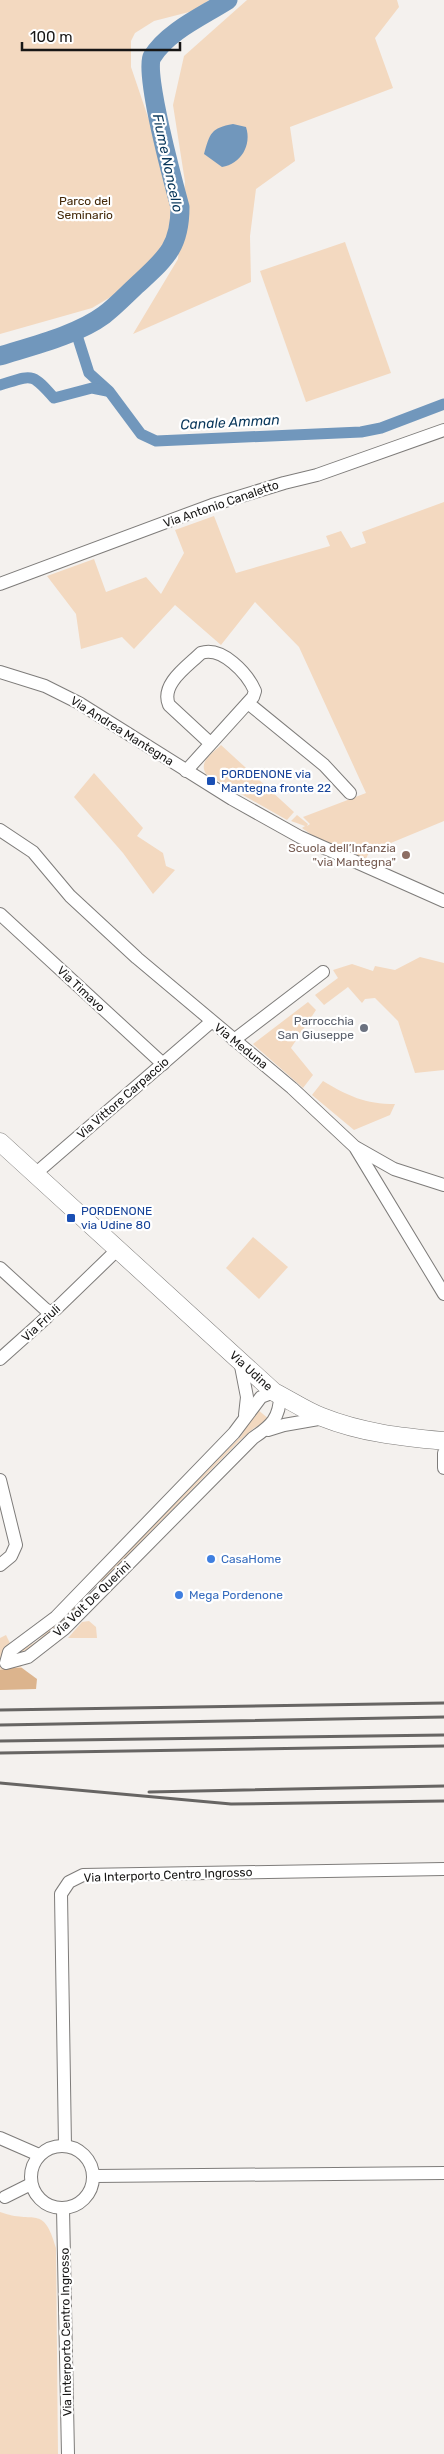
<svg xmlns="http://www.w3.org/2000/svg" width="444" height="2454" font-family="Rubik,sans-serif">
<rect width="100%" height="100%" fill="#f4f1ee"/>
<g fill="#f3d9c0">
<path d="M 0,0 L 209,0 L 193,11 L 154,21 L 135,33 L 131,41 L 131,67 L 153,132 L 172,203 L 175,222 L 169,241 L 150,263 L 114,295 L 92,308 L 0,334 Z"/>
<path d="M 247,0 L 397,0 L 399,7 L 375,38 L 393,88 L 290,127 L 295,161 L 256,189 L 250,236 L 251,282 L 133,334 L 178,259 L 185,182 L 173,105 L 184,56 Z"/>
<path d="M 345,242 L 391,373 L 306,402 L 260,271 Z"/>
<path d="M 444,502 L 444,821 L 369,852 L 366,859 L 319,840 L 302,828 L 305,826 L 291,821 L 297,815 L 308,824 L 307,826 L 310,824 L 303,817 L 366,793 L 299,647 L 255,602 L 221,645 L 175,605 L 134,649 L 122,637 L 81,649 L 76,614 L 47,576 L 94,559 L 106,592 L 146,577 L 161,594 L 184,553 L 175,530 L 214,516 L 236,573 L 330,546 L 326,536 L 341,531 L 351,548 L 366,543 L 362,532 Z"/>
<path d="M 221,745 L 294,812 L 287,820 L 206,774 C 198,761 213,753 221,745 Z"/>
<path d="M 94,773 L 143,828 L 137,836 L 163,853 L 166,866 L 175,870 L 153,894 L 123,853 L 74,797 Z"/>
<path d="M 420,957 L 444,963 L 444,1070 L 415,1073 L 398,1021 L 375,998 L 365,999 L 362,1003 L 348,987 L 324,1005 L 315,995 L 338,978 L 333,970 L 352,964 L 373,971 L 375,966 L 395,970 Z"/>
<path d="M 308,1002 L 316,1010 L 291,1048 L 313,1075 L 303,1088 L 253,1044 Z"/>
<path d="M 323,1081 C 348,1096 365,1104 395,1104 L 390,1115 L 354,1130 L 312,1095 Z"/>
<path d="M 253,1237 L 288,1267 L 259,1299 L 226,1268 Z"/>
<path d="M 257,1409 L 270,1420 L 254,1428 L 240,1440 L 101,1582 L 99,1581 L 241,1436 Z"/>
<path d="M 77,1603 L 79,1605 C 60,1624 43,1643 18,1654 L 17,1653 L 37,1641 Z"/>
<path d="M 89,1621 L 96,1627 L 97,1638 L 68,1638 L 82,1622 Z"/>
<path d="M 6,1635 L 22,1668 L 0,1670 L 0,1638 Z"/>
<path d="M 0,2212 C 35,2225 43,2203 56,2248 L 58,2454 L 0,2454 Z"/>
</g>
<path fill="#dcb48d" d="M 10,1668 L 22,1668 L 37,1679 L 36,1689 L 0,1690 L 0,1670 Z"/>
<path fill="#7197bc" d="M 233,124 L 246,127 C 252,145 241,164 222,167 L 204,154 C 210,133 211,128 233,124 Z"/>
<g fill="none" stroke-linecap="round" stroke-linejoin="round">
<g stroke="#7197bc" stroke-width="11">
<path d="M 75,329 L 89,373 L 109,391 L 141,434 L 156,441 L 361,432 L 381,428 L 444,404"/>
<path d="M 0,385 C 33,375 31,372 54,398 L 92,388 L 107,391"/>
</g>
<path stroke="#7197bc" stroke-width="19" d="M 0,356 C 32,346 77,335 104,315 C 116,306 127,294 138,284 C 166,258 180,247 180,207 C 174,185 143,71 152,57 C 168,31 203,16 228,0"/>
<g stroke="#7e7c7a" stroke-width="14">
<g id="minor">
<path d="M 0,584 L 212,505 L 284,483 L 317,475 L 444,430"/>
<path d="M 0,672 L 45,686 L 79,703 L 232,799 L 300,837 L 444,901"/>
<path d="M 248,703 L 324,765 L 350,793"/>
<path d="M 186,771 L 253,697 L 255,691 C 247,673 222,646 201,653 C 188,666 160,684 169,705 L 210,743"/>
<path d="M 0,830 L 33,852 L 70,896 L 137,958 L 292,1088 L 355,1147 L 444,1294"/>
<path d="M 0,914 L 163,1064"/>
<path d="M 234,1040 L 323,972"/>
<path d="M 357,1148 L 394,1169 L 444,1185"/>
<path d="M 35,1174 L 211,1022"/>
<path d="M 0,1268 L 45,1309 L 50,1312"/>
<path d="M 0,1359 L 47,1317 L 50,1312 L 56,1309 L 117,1250"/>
<path d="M 240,1361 L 247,1397 L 245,1415"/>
<path d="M 274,1392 L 261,1397 L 234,1433 L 56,1617 L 9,1652 L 6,1663 L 28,1657 L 64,1629 L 253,1438 C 271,1426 280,1418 280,1395"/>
<path d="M 268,1430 L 284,1425 L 324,1418"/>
<path d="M 444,1453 L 444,1468"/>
<path d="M 0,1480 L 16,1545 L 11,1556 L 0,1565"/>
<path d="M 0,2138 L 39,2155"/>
<circle cx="62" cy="2177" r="31"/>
<path d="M 65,2146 L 61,1894 L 69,1882 L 83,1875 L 444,1869"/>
<path d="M 95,2176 L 444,2173"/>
<path d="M 5,2197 L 31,2184"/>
<path d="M 63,2209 L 68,2454"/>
</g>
</g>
<g stroke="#7e7c7a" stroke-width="19">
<path id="secondary" d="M 0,1142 L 274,1392 C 290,1400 306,1411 322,1417 C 362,1433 402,1437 444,1441"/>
</g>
<use href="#minor" stroke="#fff" stroke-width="12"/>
<use href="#secondary" stroke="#fff" stroke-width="18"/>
<g stroke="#676563" stroke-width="3">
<path d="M 0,1710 L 444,1703"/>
<path d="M 0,1725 L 444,1717"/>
<path d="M 0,1741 L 444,1735"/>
<path d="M 0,1753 L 444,1746"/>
<path d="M 0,1783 L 231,1804 L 444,1801"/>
<path d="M 149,1792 L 444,1786"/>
</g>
</g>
<g fill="#1a4fb4" stroke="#fff" stroke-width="2">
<rect x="206" y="776" width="10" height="10" rx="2.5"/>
<rect x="66" y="1213" width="10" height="10" rx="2.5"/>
</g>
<circle fill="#8d6e63" stroke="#fff" stroke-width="2" cx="406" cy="855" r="5"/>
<circle fill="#6b7280" stroke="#fff" stroke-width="2" cx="364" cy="1028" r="5"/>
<g fill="#3f7fe0" stroke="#fff" stroke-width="2">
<circle cx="211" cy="1559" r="5"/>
<circle cx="179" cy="1595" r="5"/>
</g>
<g text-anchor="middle" stroke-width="4.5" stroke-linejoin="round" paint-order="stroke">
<g font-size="12" fill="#442909" stroke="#fff">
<text x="85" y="205">Parco del<tspan x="85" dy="14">Seminario</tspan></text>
</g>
<g font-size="12" fill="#171615" stroke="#fff">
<text transform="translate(221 504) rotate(-19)" y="4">Via Antonio Canaletto</text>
<text transform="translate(122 731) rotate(32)" y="4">Via Andrea Mantegna</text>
<text transform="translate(81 989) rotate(43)" y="4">Via Timavo</text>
<text transform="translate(241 1046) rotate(39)" y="4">Via Meduna</text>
<text transform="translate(123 1098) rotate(-41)" y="4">Via Vittore Carpaccio</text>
<text transform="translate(41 1323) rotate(-43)" y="4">Via Friuli</text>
<text transform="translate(251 1371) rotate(42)" y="4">Via Udine</text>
<text transform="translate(92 1599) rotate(-44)" y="4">Via Volt De Querini</text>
<text transform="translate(168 1875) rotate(-2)" y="4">Via Interporto Centro Ingrosso</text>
<text transform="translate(66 2332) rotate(-91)" y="4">Via Interporto Centro Ingrosso</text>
</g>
<g font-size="12" fill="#164399" stroke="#fff" text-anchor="start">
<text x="221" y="778">PORDENONE via<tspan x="221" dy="14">Mantegna fronte 22</tspan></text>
<text x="81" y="1215">PORDENONE<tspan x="81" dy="14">via Udine 80</tspan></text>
</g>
<g font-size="12" fill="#785e54" stroke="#fff" text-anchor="end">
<text x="396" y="852">Scuola dell’Infanzia<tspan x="396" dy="14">"via Mantegna"</tspan></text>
</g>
<g font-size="12" fill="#5b616d" stroke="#fff" text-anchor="end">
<text x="354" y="1025">Parrocchia<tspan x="354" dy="14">San Giuseppe</tspan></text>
</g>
<g font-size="12" fill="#366cbe" stroke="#fff" text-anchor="start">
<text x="221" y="1563">CasaHome</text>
<text x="189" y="1599">Mega Pordenone</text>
</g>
<g font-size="14" font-style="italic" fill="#09375b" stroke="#fff">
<text transform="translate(168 163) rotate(78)" y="5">Fiume Noncello</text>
<text transform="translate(230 422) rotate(-3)" y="5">Canale Amman</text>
</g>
</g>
<path d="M22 42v8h158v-8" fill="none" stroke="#171615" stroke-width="2.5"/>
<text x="30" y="42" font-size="15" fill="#171615" stroke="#ffffff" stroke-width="4" paint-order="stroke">100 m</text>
</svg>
